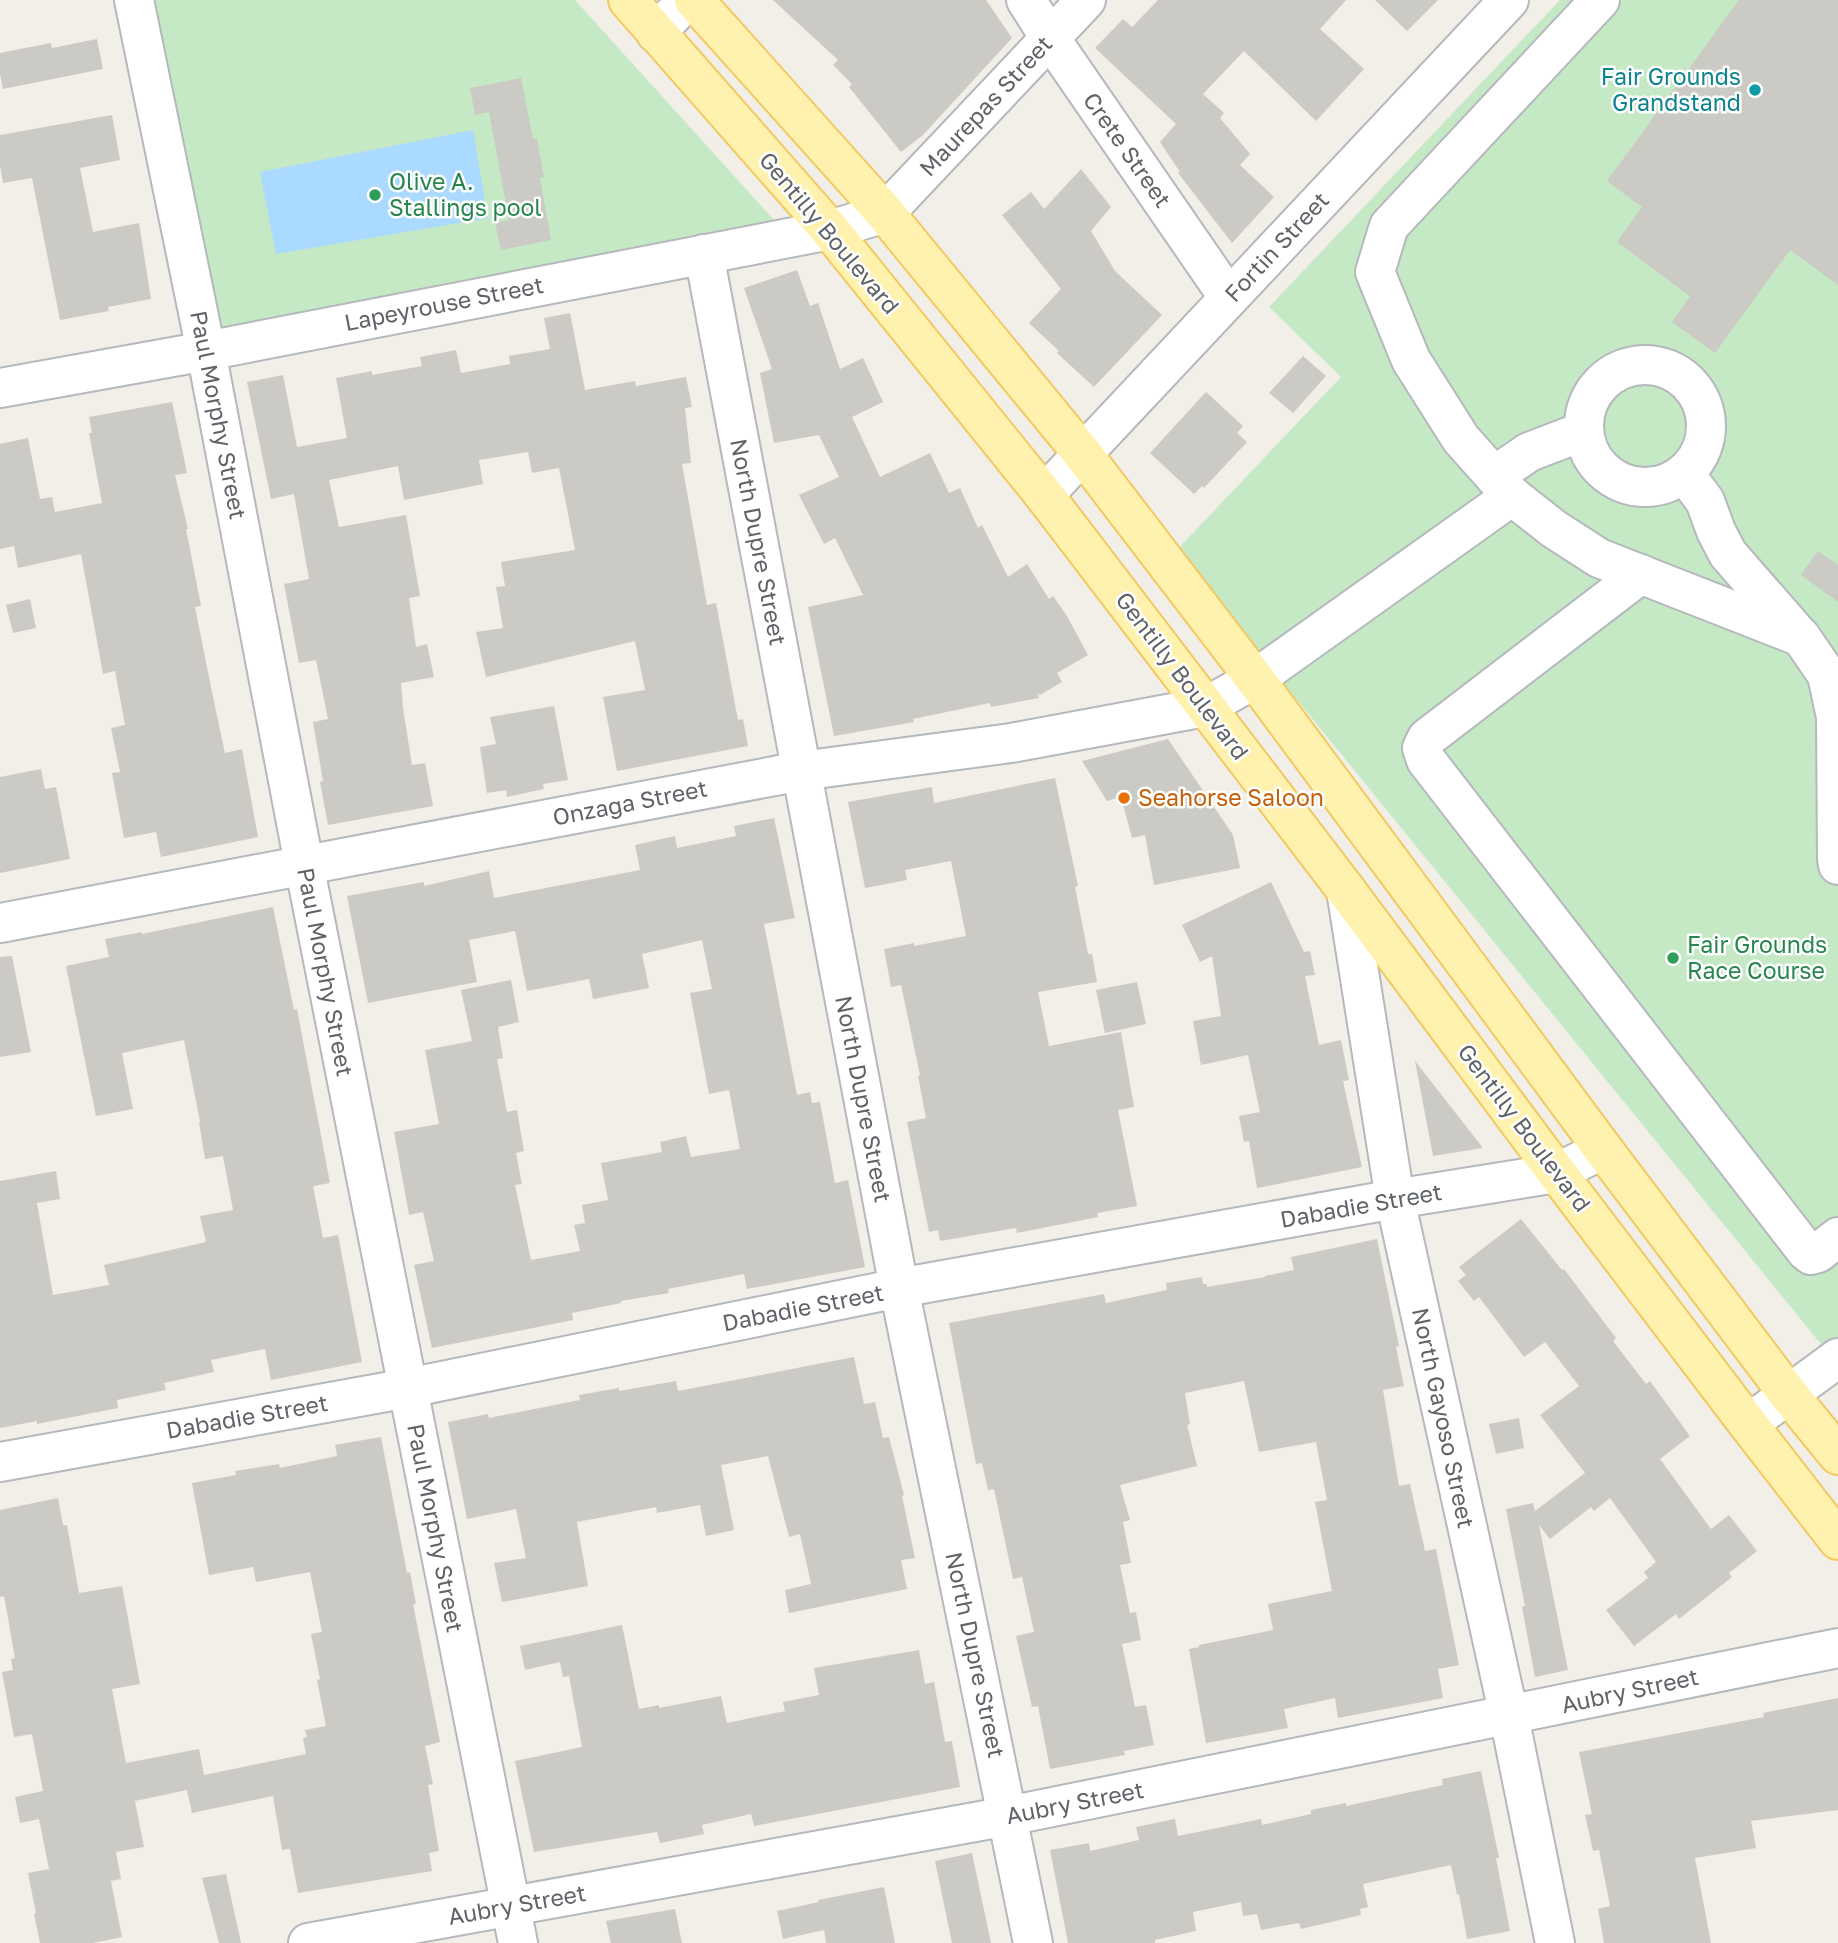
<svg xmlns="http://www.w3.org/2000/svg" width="1838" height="1943" font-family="'Golos Text',sans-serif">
<rect width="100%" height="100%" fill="#f1efe8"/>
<g fill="#c5e8c5">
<path d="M 134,0 L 575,0 L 773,219 L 704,254 L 206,351 Z"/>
<path d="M 1560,0 L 1838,0 L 1838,1365 L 1176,551 L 1341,377 L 1269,307 Z"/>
</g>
<path fill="#aadaff" d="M 473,130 L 488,218 L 276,254 L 260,172 Z"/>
<g fill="#cccac5">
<path d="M 773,0 L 986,0 L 1012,38 L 923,135 L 901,152 L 849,87 L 852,84 L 833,65 L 838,60 Z"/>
<path d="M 1158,0 L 1346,0 L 1320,29 L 1364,69 L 1316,121 L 1244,51 L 1203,94 L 1224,113 L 1220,118 L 1250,154 L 1240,165 L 1274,197 L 1232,243 L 1178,173 L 1180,172 L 1160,142 L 1176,124 L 1095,48 L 1123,19 L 1132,27 Z"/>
<path d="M 1375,0 L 1438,0 L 1407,31 Z"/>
<path d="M 1739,0 L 1838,0 L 1838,285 L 1790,250 L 1715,353 L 1672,322 L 1690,296 L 1617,242 L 1642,207 L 1607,181 Z"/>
<path d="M 97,39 L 103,69 L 3,89 L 0,74 L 0,53 L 51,43 L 52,48 Z"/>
<path d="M 521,78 L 533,139 L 537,139 L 544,177 L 540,178 L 551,240 L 501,250 L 495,223 L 509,220 L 489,112 L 475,115 L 470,88 Z"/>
<path d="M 112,115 L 120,160 L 80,168 L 93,232 L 139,223 L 151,299 L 108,307 L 109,311 L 60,320 L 32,178 L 3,183 L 0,165 L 0,135 Z"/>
<path d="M 1081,169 L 1111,207 L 1091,231 L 1115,271 L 1162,315 L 1094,387 L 1057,353 L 1059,351 L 1029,323 L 1061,289 L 1002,215 L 1031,192 L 1044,209 Z"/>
<path d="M 797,270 L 810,306 L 818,303 L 840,369 L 863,358 L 883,402 L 852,417 L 880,477 L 930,453 L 949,493 L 960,488 L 978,528 L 982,525 L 1008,577 L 1027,564 L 1049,599 L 1053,596 L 1067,616 L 1088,655 L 1057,673 L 1062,682 L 1040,695 L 1037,692 L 1039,698 L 991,707 L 990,703 L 913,719 L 914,722 L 834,736 L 808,607 L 863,595 L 835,538 L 824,544 L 799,495 L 839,477 L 819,435 L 774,443 L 760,373 L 772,369 L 744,288 Z"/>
<path d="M 570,313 L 585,390 L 635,381 L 636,386 L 686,377 L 692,407 L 685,408 L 691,463 L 682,464 L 707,605 L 716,603 L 738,720 L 743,719 L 748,746 L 617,771 L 603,697 L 645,690 L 635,641 L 486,677 L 476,632 L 503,628 L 496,587 L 505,586 L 501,562 L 575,550 L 559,468 L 532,473 L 528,452 L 479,460 L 483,484 L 404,500 L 398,466 L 329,480 L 339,527 L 406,515 L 420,596 L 409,598 L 416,647 L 427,644 L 434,677 L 401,683 L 403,708 L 412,765 L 425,763 L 433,806 L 328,825 L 320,782 L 323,781 L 313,722 L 328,719 L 316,660 L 299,663 L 284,584 L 309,579 L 294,494 L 271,499 L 247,382 L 283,375 L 297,447 L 347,438 L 336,378 L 372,371 L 372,375 L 422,366 L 420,357 L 456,350 L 461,373 L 510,364 L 509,356 L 550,349 L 544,318 Z"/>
<path d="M 1303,356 L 1326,376 L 1293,413 L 1269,393 Z"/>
<path d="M 1206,392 L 1243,426 L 1237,433 L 1247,442 L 1204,488 L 1202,486 L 1194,494 L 1150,453 Z"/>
<path d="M 172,402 L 187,473 L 175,475 L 188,529 L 186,529 L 201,606 L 195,607 L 213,697 L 225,753 L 242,749 L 258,837 L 161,857 L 156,832 L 124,838 L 112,773 L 120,772 L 111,728 L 125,725 L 115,671 L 103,674 L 81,554 L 18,568 L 14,546 L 0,549 L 0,444 L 28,438 L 40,499 L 52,497 L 55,512 L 102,503 L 89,433 L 92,433 L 89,417 Z"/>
<path d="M 1818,551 L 1838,565 L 1838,602 L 1801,575 Z"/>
<path d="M 30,599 L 36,628 L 13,633 L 6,605 Z"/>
<path d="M 554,706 L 568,780 L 543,784 L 544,789 L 507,797 L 506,790 L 487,793 L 480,747 L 496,744 L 490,717 Z"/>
<path d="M 1168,739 L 1233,835 L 1240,868 L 1154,885 L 1145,835 L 1132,838 L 1121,797 L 1107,801 L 1082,761 Z"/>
<path d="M 41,769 L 45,789 L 56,787 L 70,859 L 0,873 L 0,777 Z"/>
<path d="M 1055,778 L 1078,886 L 1075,887 L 1088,954 L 1092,954 L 1097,982 L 1038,992 L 1049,1046 L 1121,1032 L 1134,1107 L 1118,1110 L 1137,1206 L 1097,1213 L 1098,1217 L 1017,1233 L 1016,1228 L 940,1241 L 938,1230 L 929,1232 L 907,1122 L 926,1118 L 918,1076 L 920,1075 L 901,985 L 891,987 L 884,949 L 914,943 L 914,946 L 966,936 L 951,861 L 905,870 L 907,880 L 865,888 L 848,802 L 932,787 L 934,803 Z"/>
<path d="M 774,818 L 795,918 L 764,924 L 797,1095 L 810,1092 L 812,1103 L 820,1102 L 835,1183 L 848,1180 L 865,1267 L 747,1289 L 744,1274 L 668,1289 L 669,1293 L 621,1301 L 621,1303 L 572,1313 L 573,1320 L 432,1348 L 414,1265 L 434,1261 L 423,1212 L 409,1215 L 394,1132 L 439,1124 L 425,1050 L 472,1041 L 461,990 L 511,980 L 519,1022 L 498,1027 L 503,1058 L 497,1059 L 507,1112 L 517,1110 L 524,1151 L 516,1153 L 522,1184 L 515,1185 L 531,1260 L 580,1251 L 574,1225 L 585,1223 L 582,1205 L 608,1200 L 601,1163 L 662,1152 L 660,1142 L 686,1136 L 691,1157 L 740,1149 L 729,1090 L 709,1094 L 690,993 L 712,989 L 702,940 L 642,954 L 649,988 L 593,999 L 589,979 L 527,991 L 515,931 L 469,940 L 477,982 L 368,1003 L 347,896 L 424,882 L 424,886 L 489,871 L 494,898 L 640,870 L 635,845 L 675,836 L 677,848 L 736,836 L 734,826 Z"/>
<path d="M 1271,882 L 1304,952 L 1310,951 L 1315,975 L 1305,976 L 1319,1045 L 1341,1040 L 1349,1080 L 1343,1081 L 1362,1167 L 1257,1188 L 1249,1141 L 1244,1142 L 1239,1116 L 1260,1112 L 1248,1055 L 1201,1065 L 1193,1021 L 1221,1016 L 1212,956 L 1200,962 L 1182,925 Z"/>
<path d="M 273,907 L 294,1010 L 297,1009 L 330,1183 L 313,1186 L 323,1238 L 338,1235 L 362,1362 L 271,1380 L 265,1349 L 211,1360 L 214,1372 L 164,1383 L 166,1390 L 117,1400 L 118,1408 L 37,1424 L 37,1421 L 0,1428 L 0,1181 L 56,1171 L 60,1199 L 37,1203 L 53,1295 L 109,1285 L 104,1265 L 206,1242 L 200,1216 L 233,1210 L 223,1156 L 205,1159 L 199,1122 L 200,1122 L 184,1040 L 122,1053 L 133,1109 L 96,1116 L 66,966 L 109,957 L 105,939 L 142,932 L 142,934 Z"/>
<path d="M 12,956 L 31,1052 L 0,1057 L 0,957 Z"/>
<path d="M 1137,982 L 1146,1024 L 1105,1033 L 1096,990 Z"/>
<path d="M 1415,1061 L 1483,1148 L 1433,1156 Z"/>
<path d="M 1521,1219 L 1562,1270 L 1564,1269 L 1616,1338 L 1613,1341 L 1646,1384 L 1650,1381 L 1690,1436 L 1660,1459 L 1711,1529 L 1729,1515 L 1757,1551 L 1729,1573 L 1732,1577 L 1679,1619 L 1676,1614 L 1634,1646 L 1606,1610 L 1648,1578 L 1644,1572 L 1656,1562 L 1610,1498 L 1594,1511 L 1591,1507 L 1550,1539 L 1539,1525 L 1568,1670 L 1535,1677 L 1522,1607 L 1525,1606 L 1506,1509 L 1533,1503 L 1535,1511 L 1585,1473 L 1540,1415 L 1579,1386 L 1545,1342 L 1524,1357 L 1479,1297 L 1474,1301 L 1458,1281 L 1466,1275 L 1459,1267 Z"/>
<path d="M 1377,1239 L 1399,1346 L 1396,1347 L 1404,1386 L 1383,1390 L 1399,1486 L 1410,1484 L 1425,1551 L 1436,1549 L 1459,1665 L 1438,1669 L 1443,1698 L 1338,1718 L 1335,1698 L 1284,1709 L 1288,1728 L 1206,1743 L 1189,1649 L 1199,1647 L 1199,1645 L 1273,1630 L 1268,1604 L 1332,1591 L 1315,1502 L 1327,1500 L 1316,1442 L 1259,1452 L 1244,1381 L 1185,1393 L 1190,1424 L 1187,1425 L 1197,1466 L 1120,1485 L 1130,1520 L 1123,1522 L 1131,1563 L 1120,1565 L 1130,1613 L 1136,1612 L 1141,1640 L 1122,1644 L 1135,1707 L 1146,1705 L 1154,1745 L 1124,1751 L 1125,1755 L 1050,1769 L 1038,1706 L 1032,1707 L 1016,1636 L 1034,1632 L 1022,1577 L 1013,1579 L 994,1489 L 988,1490 L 982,1463 L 976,1464 L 949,1323 L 1104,1294 L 1106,1303 L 1167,1290 L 1166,1283 L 1202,1277 L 1203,1284 L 1207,1284 L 1207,1287 L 1265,1277 L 1265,1276 L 1294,1270 L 1291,1257 Z"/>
<path d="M 854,1357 L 864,1404 L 875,1402 L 883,1438 L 889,1437 L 904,1495 L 902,1496 L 915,1558 L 901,1560 L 907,1589 L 789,1613 L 785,1590 L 811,1584 L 800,1534 L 789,1537 L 768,1456 L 721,1465 L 734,1530 L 706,1536 L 700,1505 L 657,1513 L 656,1507 L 577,1522 L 588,1586 L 502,1602 L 494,1563 L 526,1558 L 516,1509 L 467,1519 L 448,1422 L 488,1414 L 489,1418 L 580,1400 L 579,1395 L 619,1388 L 619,1391 L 676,1381 L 678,1391 Z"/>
<path d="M 1519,1418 L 1524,1448 L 1496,1454 L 1489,1424 Z"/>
<path d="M 381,1437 L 407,1573 L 410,1572 L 416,1604 L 413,1604 L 440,1742 L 425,1746 L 433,1784 L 428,1785 L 439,1851 L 429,1853 L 432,1871 L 298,1893 L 290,1849 L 282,1850 L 273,1796 L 192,1813 L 187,1790 L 135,1801 L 144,1847 L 116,1852 L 121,1879 L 111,1881 L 122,1937 L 93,1943 L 40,1943 L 34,1914 L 36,1913 L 28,1873 L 49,1869 L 39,1819 L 20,1823 L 15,1797 L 43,1791 L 32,1734 L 14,1737 L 2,1672 L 13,1670 L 11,1659 L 15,1658 L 4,1596 L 0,1597 L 0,1510 L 58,1498 L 63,1525 L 67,1525 L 79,1593 L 122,1586 L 140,1684 L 112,1689 L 126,1763 L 199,1749 L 204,1775 L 306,1754 L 303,1738 L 307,1737 L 305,1730 L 326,1726 L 317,1680 L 320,1679 L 311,1634 L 322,1632 L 310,1572 L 256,1582 L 253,1567 L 209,1575 L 192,1483 L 236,1475 L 235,1471 L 279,1464 L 280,1468 L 337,1456 L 335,1445 Z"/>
<path d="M 622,1625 L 639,1709 L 659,1705 L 659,1708 L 721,1696 L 727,1723 L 785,1711 L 783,1702 L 819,1695 L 814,1668 L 919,1650 L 925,1684 L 934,1682 L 945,1742 L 952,1741 L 960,1787 L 754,1826 L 751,1814 L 702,1825 L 704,1834 L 660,1843 L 657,1832 L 534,1852 L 515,1761 L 582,1747 L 569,1676 L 563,1677 L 560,1662 L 525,1670 L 520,1646 Z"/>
<path d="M 1838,1698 L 1838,1810 L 1751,1821 L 1756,1848 L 1695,1858 L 1711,1943 L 1604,1943 L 1598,1909 L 1610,1906 L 1599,1850 L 1593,1851 L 1585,1815 L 1592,1814 L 1579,1752 L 1764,1717 L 1763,1713 Z"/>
<path d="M 1481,1771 L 1499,1858 L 1496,1858 L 1510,1931 L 1467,1939 L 1459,1894 L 1457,1895 L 1451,1865 L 1363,1884 L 1368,1907 L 1360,1909 L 1361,1915 L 1301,1929 L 1299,1923 L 1261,1930 L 1257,1914 L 1243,1916 L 1241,1902 L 1193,1912 L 1196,1931 L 1155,1940 L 1155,1943 L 1068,1943 L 1050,1850 L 1089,1843 L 1090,1851 L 1139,1840 L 1136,1827 L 1175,1819 L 1178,1836 L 1261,1819 L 1262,1825 L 1311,1814 L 1311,1810 L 1346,1803 L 1346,1806 L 1443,1785 L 1442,1779 Z"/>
<path d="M 972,1853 L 991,1943 L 952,1943 L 935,1861 Z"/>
<path d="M 226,1874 L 241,1943 L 219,1943 L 202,1878 Z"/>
<path d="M 884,1887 L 895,1943 L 826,1943 L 824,1930 L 783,1939 L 777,1911 L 819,1902 L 818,1900 Z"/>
<path d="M 675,1909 L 682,1943 L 611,1943 L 606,1921 Z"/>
</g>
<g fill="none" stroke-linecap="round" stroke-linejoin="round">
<g stroke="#b5b8bc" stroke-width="42">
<g id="minor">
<path d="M 134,0 L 206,351 L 304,864 L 518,1943"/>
<path d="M 1026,0 L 1050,38 L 1229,298"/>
<path d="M 656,33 L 687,0"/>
<path d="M 704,254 L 899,1288 L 1033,1943"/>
<circle cx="1645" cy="426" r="61"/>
<path d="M 0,388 L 206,351 L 830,230 L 885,213 L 1086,0"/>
<path d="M 1684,473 L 1705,501 L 1716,531 L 1728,554 L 1797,633"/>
<path d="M 1494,476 L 1529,452 L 1584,431"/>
<path d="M 1044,495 L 1509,0"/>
<path d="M 1512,496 L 1554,529 L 1599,558 L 1801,637 L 1827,675 L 1836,717 L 1837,859 L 1838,865"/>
<path d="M 1641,574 L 1427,738 L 1422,748 L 1426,760 L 1806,1251 L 1811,1255 L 1818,1253 L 1838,1237"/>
<path d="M 1346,890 L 1395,1199 L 1509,1716 L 1555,1943"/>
<path d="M 0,923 L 801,771 L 1011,743 L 1205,707 L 1255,679 L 1512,496 L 1461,439 L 1411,360 L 1375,272 L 1389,226 L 1600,0"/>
<path d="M 1748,1424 L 1838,1358"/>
<path d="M 0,1462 L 408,1388 L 899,1288 L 1395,1199 L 1557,1173 L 1603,1149"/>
<path d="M 308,1943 L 1008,1816 L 1838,1648"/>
</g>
</g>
<g stroke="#f2c960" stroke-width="42">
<g id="major">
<path d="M 628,0 L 830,230 L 1044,495 L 1346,890 L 1557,1173 L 1748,1424 L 1838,1540"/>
<path d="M 694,0 L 885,213 L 1082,453 L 1255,679 L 1603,1149 L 1789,1395 L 1838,1455"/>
</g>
</g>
<use href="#minor" stroke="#fff" stroke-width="38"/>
<use href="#major" stroke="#fff2af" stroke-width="38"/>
</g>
<circle fill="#0f9aa8" stroke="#fff" stroke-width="2.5" cx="1755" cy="90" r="7"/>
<g fill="#2e9e5b" stroke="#fff" stroke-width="2.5">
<circle cx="375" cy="195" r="7"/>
<circle cx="1673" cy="958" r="7"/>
</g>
<circle fill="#e8710a" stroke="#fff" stroke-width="2.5" cx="1124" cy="798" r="7"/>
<g text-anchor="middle" stroke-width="5" stroke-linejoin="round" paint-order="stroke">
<g font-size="23" fill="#0d838f" stroke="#fff" text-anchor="end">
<text x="1741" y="85">Fair Grounds<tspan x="1741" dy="26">Grandstand</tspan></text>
</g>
<g font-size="23" fill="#5f6368" stroke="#fff">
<text transform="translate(986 106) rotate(-47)" y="8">Maurepas Street</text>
<text transform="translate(1127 150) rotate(55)" y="8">Crete Street</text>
<text transform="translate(829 233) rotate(50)" y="8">Gentilly Boulevard</text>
<text transform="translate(1277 247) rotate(-47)" y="8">Fortin Street</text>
<text transform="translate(444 304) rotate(-11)" y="8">Lapeyrouse Street</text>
<text transform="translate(218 415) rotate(79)" y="8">Paul Morphy Street</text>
<text transform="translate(758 542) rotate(79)" y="8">North Dupre Street</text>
<text transform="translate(1182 676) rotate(53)" y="8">Gentilly Boulevard</text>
<text transform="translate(630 803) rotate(-11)" y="8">Onzaga Street</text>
<text transform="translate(325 972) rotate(79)" y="8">Paul Morphy Street</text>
<text transform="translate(863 1099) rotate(79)" y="8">North Dupre Street</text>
<text transform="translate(1524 1128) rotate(53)" y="8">Gentilly Boulevard</text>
<text transform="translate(1361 1206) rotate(-10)" y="8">Dabadie Street</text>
<text transform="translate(803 1308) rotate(-11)" y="8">Dabadie Street</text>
<text transform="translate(247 1417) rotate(-10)" y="8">Dabadie Street</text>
<text transform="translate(1443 1418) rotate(78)" y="8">North Gayoso Street</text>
<text transform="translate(435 1528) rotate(79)" y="8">Paul Morphy Street</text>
<text transform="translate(975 1655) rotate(78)" y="8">North Dupre Street</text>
<text transform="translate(1630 1691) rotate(-12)" y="8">Aubry Street</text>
<text transform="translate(1075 1803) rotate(-11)" y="8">Aubry Street</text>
<text transform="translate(517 1905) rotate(-10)" y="8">Aubry Street</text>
</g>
<g font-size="23" fill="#27864d" stroke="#fff" text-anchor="start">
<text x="389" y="190">Olive A.<tspan x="389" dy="26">Stallings pool</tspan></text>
<text x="1687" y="953">Fair Grounds<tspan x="1687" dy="26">Race Course</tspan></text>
</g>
<g font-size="23" fill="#c56008" stroke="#fff" text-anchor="start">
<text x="1138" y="806">Seahorse Saloon</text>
</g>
</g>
</svg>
